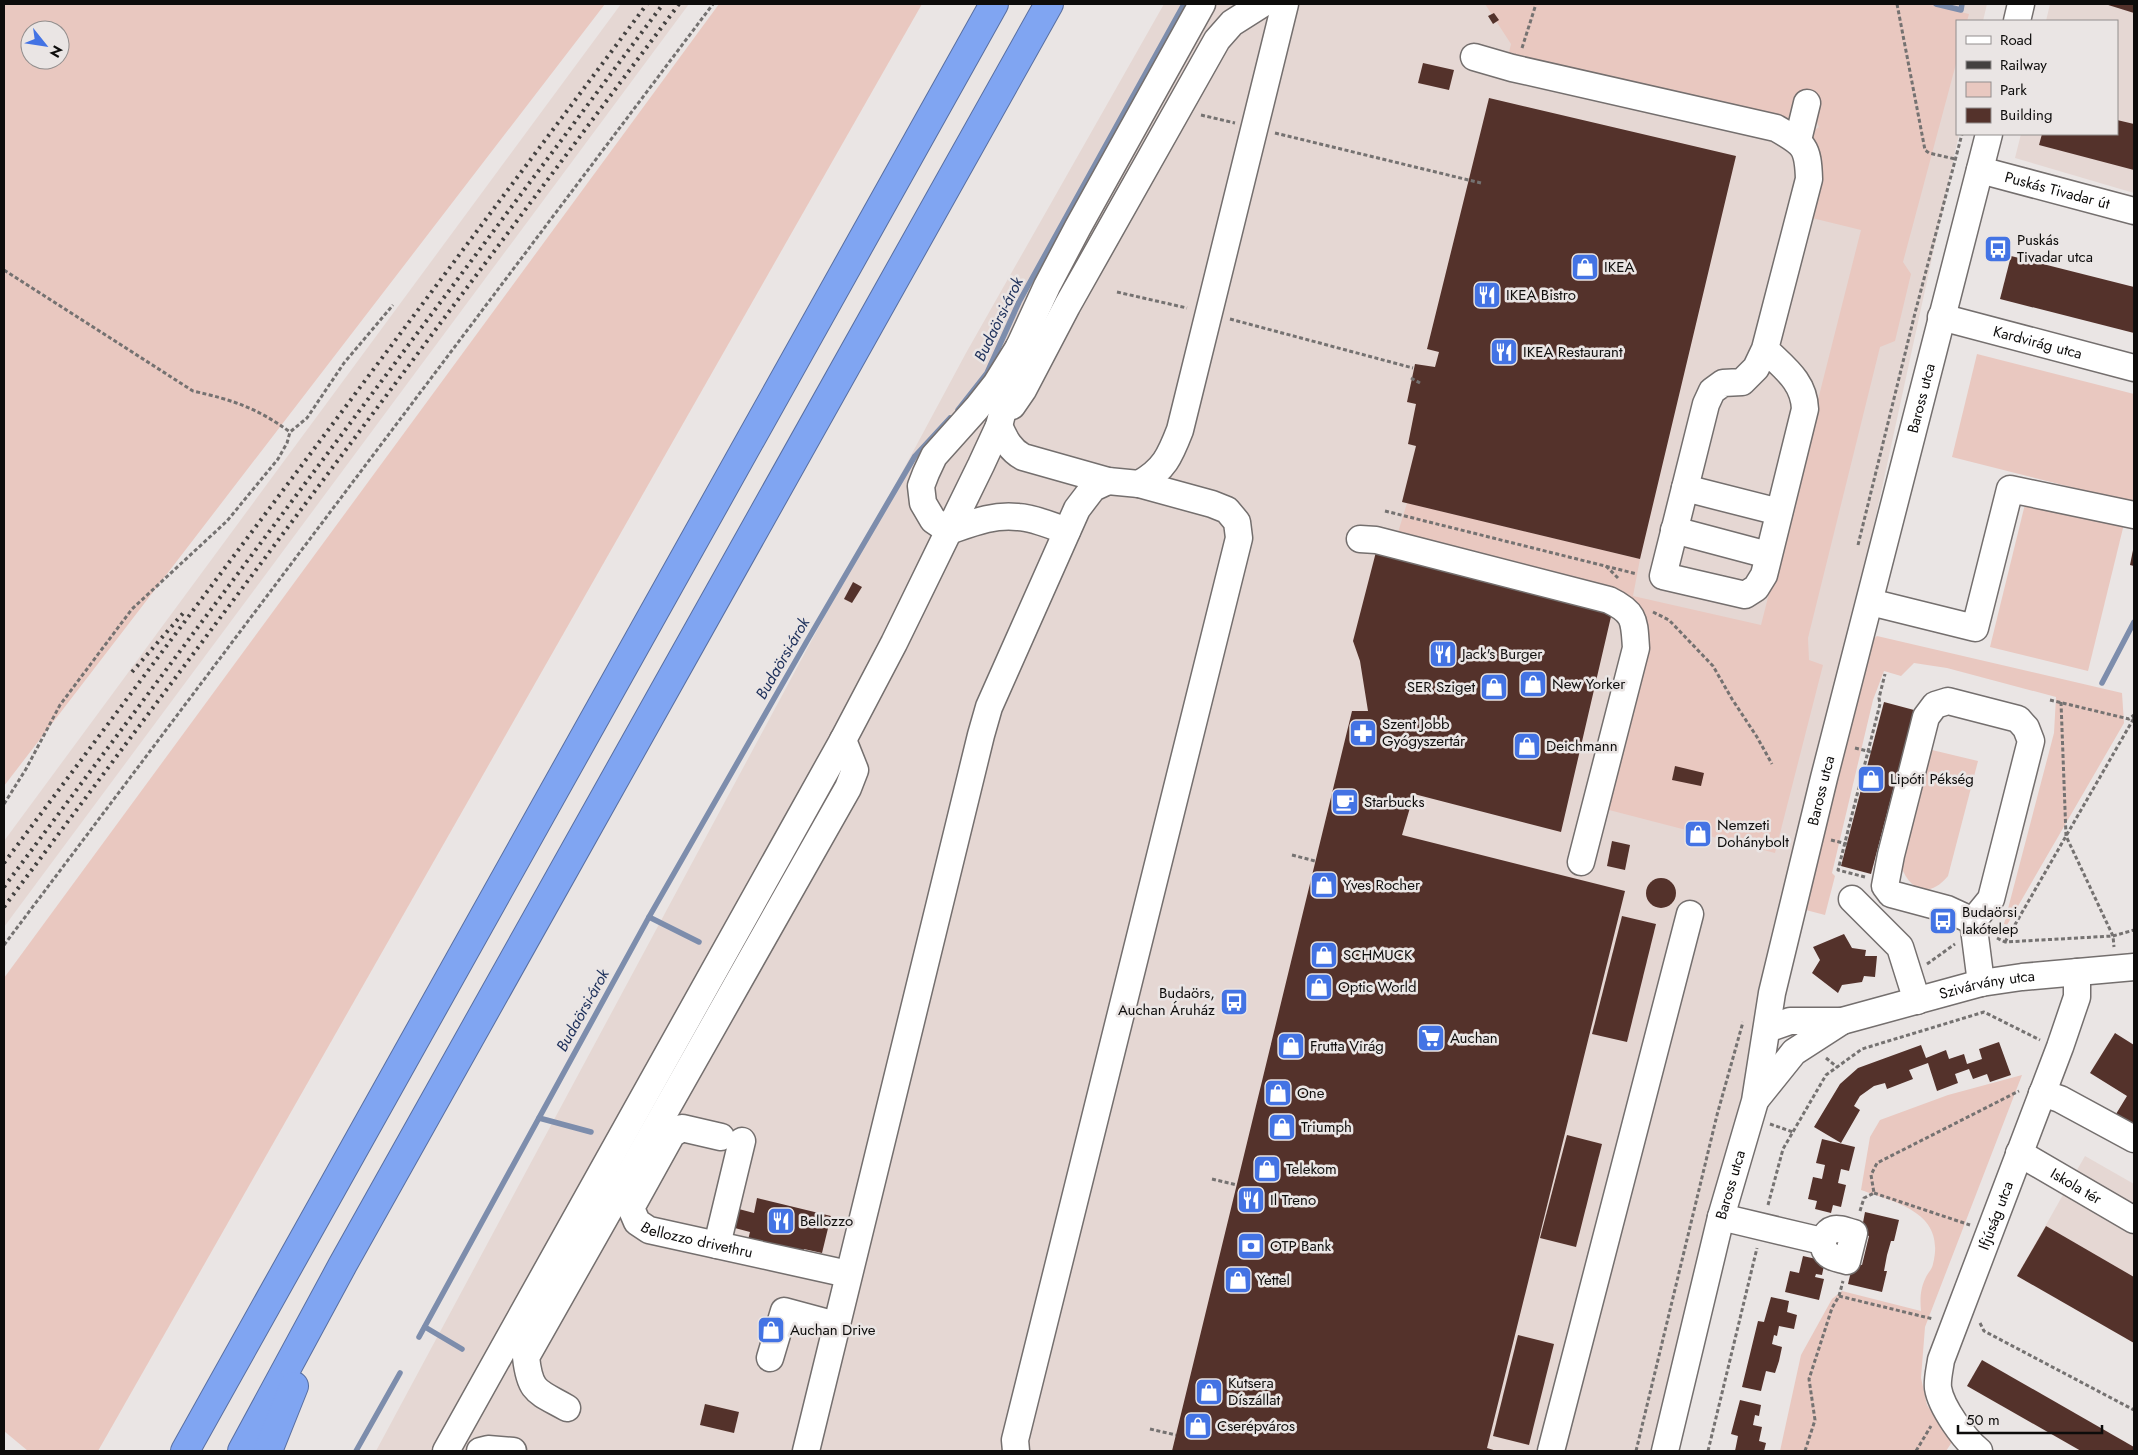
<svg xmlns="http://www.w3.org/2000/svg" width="2138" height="1455" font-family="Jost,sans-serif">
<rect width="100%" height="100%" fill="#eae5e4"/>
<g fill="#e5d7d3">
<path d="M 621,4 L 689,4 L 4,927 L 4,841 Z"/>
<path d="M 1164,4 L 1987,4 L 1983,21 L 1957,21 L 1957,134 L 1959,134 L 1749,1099 L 1660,1451 L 376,1451 L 966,353 Z"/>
<path d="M 2050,4 L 2134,4 L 2134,193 L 2015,158 L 2021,134 L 2117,134 L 2117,21 L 2046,21 Z"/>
<path d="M 2085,1156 L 2134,1184 L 2134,1343 L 2017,1276 Z"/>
</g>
<g fill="#e9c8c0" fill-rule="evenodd">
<path d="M 4,4 L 605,4 L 4,786 ZM 30,30 L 60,30 L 60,60 L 30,60 Z"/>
<path d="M 719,4 L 922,4 L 98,1451 L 28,1451 L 4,1431 L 4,978 Z"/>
<path d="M 1485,4 L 1929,4 L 1969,14 L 1967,21 L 1957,21 L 1957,60 L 1903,262 L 1911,274 L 1895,341 L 1880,347 L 1808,638 L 1809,660 L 1823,665 L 1775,853 L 1609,810 L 1647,655 L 1645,624 L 1396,539 L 1407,503 L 1640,559 L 1633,596 L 1761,625 L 1861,230 L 1812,218 L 1821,165 L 1819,149 L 1809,134 L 1819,127 L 1815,118 L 1793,119 L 1508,56 L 1511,44 Z"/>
<path d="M 1977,354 L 2134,394 L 2134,503 L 1952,457 Z"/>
<path d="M 2026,500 L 2124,524 L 2088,671 L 1990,647 Z"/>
<path d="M 1877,636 L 2122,693 L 2124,723 L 2007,925 L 2004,924 L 2054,733 L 2056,697 L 1947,668 L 1914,663 L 1901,676 L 1884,671 L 1873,700 L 1832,873 L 1835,876 L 1825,915 L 1802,909 L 1869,642 Z"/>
<path d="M 1932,750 L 1978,761 L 1948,876 C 1929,899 1910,891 1901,866 Z"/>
<path d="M 2022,1075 L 1925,1327 L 1921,1378 L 1927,1405 L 1952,1442 L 1946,1451 L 1780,1451 L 1801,1355 L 1832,1299 L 1842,1291 L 1921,1311 C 1920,1299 1920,1289 1926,1277 C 1928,1273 1932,1269 1933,1264 C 1946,1213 1898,1203 1861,1190 L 1870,1137 L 1880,1120 L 1948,1095 Z"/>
</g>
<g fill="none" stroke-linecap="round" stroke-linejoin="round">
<g stroke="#7d8dac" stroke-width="5.5">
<path d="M 1936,4 L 1961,10 L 1962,4"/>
<path d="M 958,410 L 987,373 L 1019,302 L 1184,4"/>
<path d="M 2102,683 L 2134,622"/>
<path d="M 649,917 L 699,942"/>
<path d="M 539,1118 L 591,1132"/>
<path d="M 425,1327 L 462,1349"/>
<path d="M 419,1337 L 649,917 L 807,641 L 915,456 L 950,418"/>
<path d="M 356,1451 L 400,1373"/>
</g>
</g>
<g fill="#54322b">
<path d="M 2105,4 L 2134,4 L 2134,13 Z"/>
<path d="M 1494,13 L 1499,20 L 1493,24 L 1488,16 Z"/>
<path d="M 1423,63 L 1454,70 L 1449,90 L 1418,83 Z"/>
<path d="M 1489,98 L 1736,156 L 1640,559 L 1402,502 L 1416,446 L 1408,444 L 1416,404 L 1407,402 L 1415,364 L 1435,367 L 1439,352 L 1427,349 Z"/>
<path d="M 2117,120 L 2134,124 L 2134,170 L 2039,145 L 2042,134 L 2117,134 Z"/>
<path d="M 2011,256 L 2134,287 L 2134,333 L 2000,299 Z"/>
<path d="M 1377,548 L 1613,608 L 1561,832 L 1414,794 L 1402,835 L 1625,891 L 1487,1448 L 1497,1451 L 1172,1451 L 1352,711 L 1368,711 L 1360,661 L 1353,641 Z"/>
<path d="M 2133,550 L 2134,551 L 2134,566 L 2130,565 Z"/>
<path d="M 853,582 L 862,587 L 852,603 L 844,599 Z"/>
<path d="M 1884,702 L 1914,710 L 1871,874 L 1841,866 Z"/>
<path d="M 1675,766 L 1704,773 L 1701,786 L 1672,780 Z"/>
<path d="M 1612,841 L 1630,845 L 1625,870 L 1607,866 Z"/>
<circle cx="1661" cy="893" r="15"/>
<path d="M 1622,916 L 1656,924 L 1627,1042 L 1592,1034 Z"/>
<path d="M 1844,934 L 1852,948 L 1866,950 L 1865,956 L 1877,956 L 1875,977 L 1864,976 L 1862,982 L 1842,985 L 1838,993 L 1812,973 L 1820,960 L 1813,947 Z"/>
<path d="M 2115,1033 L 2134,1045 L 2134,1125 L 2116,1114 L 2127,1096 L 2090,1073 Z"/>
<path d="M 1999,1042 L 2011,1075 L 1990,1082 L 1987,1074 L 1973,1079 L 1969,1069 L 1955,1074 L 1958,1083 L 1937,1091 L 1928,1063 L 1909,1070 L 1913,1079 L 1887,1089 L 1885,1083 L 1874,1086 L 1860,1096 L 1854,1106 L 1860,1110 L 1841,1143 L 1814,1127 L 1840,1084 L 1858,1068 L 1921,1045 L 1926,1058 L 1946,1050 L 1949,1059 L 1964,1054 L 1967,1064 L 1982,1059 L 1979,1049 Z"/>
<path d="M 1567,1135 L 1602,1144 L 1576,1247 L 1540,1238 Z"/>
<path d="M 1822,1139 L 1855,1147 L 1849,1171 L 1841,1169 L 1838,1183 L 1846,1185 L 1841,1207 L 1833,1205 L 1831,1213 L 1815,1209 L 1817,1201 L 1808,1199 L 1813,1177 L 1822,1179 L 1825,1165 L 1816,1163 Z"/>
<path d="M 757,1198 L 831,1216 L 822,1253 L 804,1249 L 802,1256 L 748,1240 L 750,1232 L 731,1227 L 735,1208 L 754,1213 Z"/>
<path d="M 1865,1212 L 1899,1220 L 1894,1241 L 1891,1241 L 1887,1255 L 1884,1271 L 1887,1271 L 1882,1292 L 1848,1284 L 1853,1263 L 1862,1265 L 1869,1236 L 1861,1233 Z"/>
<path d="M 2046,1226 L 2134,1277 L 2134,1343 L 2017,1276 Z"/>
<path d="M 1803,1256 L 1825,1261 L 1822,1275 L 1816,1274 L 1815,1277 L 1824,1279 L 1819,1300 L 1785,1292 L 1790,1271 L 1799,1273 Z"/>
<path d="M 1771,1297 L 1789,1301 L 1787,1312 L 1797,1315 L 1794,1329 L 1779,1326 L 1777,1336 L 1774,1335 L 1772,1344 L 1782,1347 L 1779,1361 L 1775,1373 L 1766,1371 L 1761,1391 L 1742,1387 L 1758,1321 L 1764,1322 Z"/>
<path d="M 1518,1335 L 1554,1344 L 1529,1445 L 1493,1436 Z"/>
<path d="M 1982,1360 L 2134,1447 L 2134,1451 L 2081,1451 L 1967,1386 Z"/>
<path d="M 1740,1400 L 1761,1405 L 1759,1416 L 1755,1415 L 1753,1425 L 1762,1427 L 1759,1441 L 1766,1443 L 1764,1451 L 1735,1451 L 1738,1436 L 1731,1434 Z"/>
<path d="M 705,1404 L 739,1412 L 734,1433 L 700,1425 Z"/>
</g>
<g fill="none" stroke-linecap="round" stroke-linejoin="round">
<g stroke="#746f6e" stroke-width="29">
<g id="minor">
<path d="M 2017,21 L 2021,4"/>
<path d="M 1474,57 L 1512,68 L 1776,128 C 1804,144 1808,146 1809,179 L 1765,349 L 1756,368 L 1742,382 L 1723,383 L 1712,391 L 1706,404 L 1663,576 L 1745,595 L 1756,588 L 1764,575 L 1805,409 C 1804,381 1784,368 1765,349"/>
<path d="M 1798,140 L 1807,103"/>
<path id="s1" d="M 1980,170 L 2134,211"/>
<path id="s2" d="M 1941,317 L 2134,368"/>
<path d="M 1012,406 L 1023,390 L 1067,306 L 1217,40 L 1232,23 L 1262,4"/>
<path d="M 999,426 C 1005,439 1010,450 1023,457 L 1108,481 L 1139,484 L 1212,504 L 1227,510 L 1237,522 L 1239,538 L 1015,1440 L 1016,1451"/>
<path d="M 1139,484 C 1164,470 1170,456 1180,430 L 1285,4"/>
<path d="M 1685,488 L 1779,512"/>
<path d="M 1674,530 L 1768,555"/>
<path d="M 949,531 L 933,520 L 923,503 L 921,486 L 926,473 L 934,456 L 977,408 L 996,384 L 1019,347 L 1047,286 L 1078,227 L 1202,4"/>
<path d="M 949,531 C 972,523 994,514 1018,517 C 1035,518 1052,526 1067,531"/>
<path d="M 1360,539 L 1376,540 L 1609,600 C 1636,613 1634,621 1636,648 L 1581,862"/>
<path d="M 1870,602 L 1975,628 L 2010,489 L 2134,515"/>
<path d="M 1852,899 L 1900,947 L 1917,1001"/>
<path d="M 1973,921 L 1947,909 L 1891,894 L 1885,886 L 1891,855 L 1926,717 L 1935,705 L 1948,701 L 2018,719 L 2026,728 L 2031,741 L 1991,899 L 1973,921 L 1981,983"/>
<path id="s3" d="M 1767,1029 L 1790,1021 L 1842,1021 L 1981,983 L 2022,977 L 2134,967"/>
<path d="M 2042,1093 L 2060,1099 L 2134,1139"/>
<path d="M 1757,1098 L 1794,1052 L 1842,1021"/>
<path id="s4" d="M 721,1137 L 682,1128 L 672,1134 L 631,1208 L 637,1222 L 649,1230 L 848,1274"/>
<path id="s5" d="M 2019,1153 L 2134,1220"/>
<path d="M 1721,1217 L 1822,1241 C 1825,1258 1833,1257 1847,1261 L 1854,1233 C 1838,1229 1831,1224 1822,1241"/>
<path d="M 717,1245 L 742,1141"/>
<path d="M 770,1358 L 784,1311 L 836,1325"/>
<path d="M 567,1408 C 537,1391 530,1393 526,1357 L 848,788 L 855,770 L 843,740"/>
<path d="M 446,1451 L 843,740 L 894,643 L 981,465 L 999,426 L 1019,347"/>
<path d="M 480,1451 L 488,1449 L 513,1451"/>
<path d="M 806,1451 L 981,735 L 989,707 L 1077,509 L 1093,488 L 1108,481"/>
<path d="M 1551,1451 L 1690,914"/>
<path id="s6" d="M 1665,1451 L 1721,1217 L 1755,1101 L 1772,993 L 1824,778 L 1989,134"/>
<path id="s7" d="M 1979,1451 C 1964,1439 1941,1407 1938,1388 C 1937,1379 1940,1368 1941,1360 L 2060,1047 L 2077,997 L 2077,972"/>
</g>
</g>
<g stroke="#586fa1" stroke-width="30">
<g id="highway">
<path d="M 185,1451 L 994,4"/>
<path d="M 242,1451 L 342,1266 L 1049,4"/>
<path d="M 268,1451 L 294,1386"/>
</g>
</g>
<g stroke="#757271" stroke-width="3" stroke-dasharray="4 2.5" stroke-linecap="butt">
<path d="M 1897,4 L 1925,150 L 1929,153 L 1955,159"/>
<path d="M 1522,48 L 1536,4"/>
<path d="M 1201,115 L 1235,123"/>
<path d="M 1275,133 L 1481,183"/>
<path d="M 4,270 L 193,391 C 233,400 257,408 290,432"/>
<path d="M 1117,292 L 1187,308"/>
<path d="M 1230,319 L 1413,368"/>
<path d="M 1411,378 L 1420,383"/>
<path d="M 1385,511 L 1637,574"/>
<path d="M 1858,545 L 1915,313 L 1962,134"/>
<path d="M 1606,566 L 1618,578"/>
<path d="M 1653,612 L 1669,620 L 1713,666 L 1732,699 L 1757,737 L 1772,764"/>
<path d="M 2050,700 L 2129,719 L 2134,715"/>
<path d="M 2061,702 L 2066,836 L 2113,936 L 2114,947"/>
<path d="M 1855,748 L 1871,752"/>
<path d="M 4,804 L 26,769 L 60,705 L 132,609 L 227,521 L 278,459 L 287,443 L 290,432 L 307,418 L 344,363 L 393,305"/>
<path d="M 1831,840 L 1847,844"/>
<path d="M 1292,855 L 1315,861"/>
<path d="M 1865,877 L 1838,870 L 1880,704 L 1879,698 L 1885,674"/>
<path d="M 1997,938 L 2005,942 L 2113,936 L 2134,930"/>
<path d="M 2005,942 L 2134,718"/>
<path d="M 4,945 L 713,4"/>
<path d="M 1927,964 L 1955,944"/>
<path d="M 1826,1058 L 1837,1067"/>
<path d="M 1770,1124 L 1793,1132"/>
<path d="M 1212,1179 L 1237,1185"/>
<path d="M 1874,1193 L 1970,1225"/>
<path d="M 1768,1205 L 1783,1149 L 1826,1075 L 1862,1049 L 1984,1012 L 2040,1040"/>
<path d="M 1860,1211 L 1864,1198 L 1874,1193 L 1871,1175 L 1877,1163 L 2019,1091"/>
<path d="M 1839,1296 L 1933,1319"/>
<path d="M 1980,1323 L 1984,1331 L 2134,1410"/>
<path d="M 1150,1429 L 1176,1435"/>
<path d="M 1636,1451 L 1717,1115 L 1743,1022"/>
<path d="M 1708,1451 L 1757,1248"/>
<path d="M 1805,1451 L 1815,1420 L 1809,1379 L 1832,1308 L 1839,1296 L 1843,1281"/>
<path d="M 1916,1451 L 1931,1426"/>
</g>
<use href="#minor" stroke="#fff" stroke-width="26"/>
<use href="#highway" stroke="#80a5f2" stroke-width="28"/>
<g stroke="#434140" stroke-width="4" stroke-dasharray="2.5 5" stroke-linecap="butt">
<path d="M 132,672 L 185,611"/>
<path d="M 4,863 L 647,4"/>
<path d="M 4,887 L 663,4"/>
<path d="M 4,907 L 679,4"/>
</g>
</g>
<defs>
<g id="bus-square" transform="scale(1.4375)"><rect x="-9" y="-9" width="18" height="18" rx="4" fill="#4373e4" stroke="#eae5e4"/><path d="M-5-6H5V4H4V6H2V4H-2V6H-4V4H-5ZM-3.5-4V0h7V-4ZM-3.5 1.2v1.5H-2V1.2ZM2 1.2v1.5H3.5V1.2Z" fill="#fff"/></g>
<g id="shop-square" transform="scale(1.4375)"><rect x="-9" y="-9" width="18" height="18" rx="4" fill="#4373e4" stroke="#eae5e4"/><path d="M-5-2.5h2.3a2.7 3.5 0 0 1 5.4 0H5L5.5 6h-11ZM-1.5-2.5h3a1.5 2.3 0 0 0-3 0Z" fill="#fff"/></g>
<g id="restaurant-square" transform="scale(1.4375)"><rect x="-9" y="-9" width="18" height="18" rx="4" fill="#4373e4" stroke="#eae5e4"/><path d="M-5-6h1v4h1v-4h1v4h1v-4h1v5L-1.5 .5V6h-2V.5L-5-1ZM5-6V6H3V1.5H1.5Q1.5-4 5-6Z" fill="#fff"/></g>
<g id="pharmacy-square" transform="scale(1.4375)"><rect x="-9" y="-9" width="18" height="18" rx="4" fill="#4373e4" stroke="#eae5e4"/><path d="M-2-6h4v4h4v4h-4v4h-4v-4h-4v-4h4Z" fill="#fff"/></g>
<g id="cafe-square" transform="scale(1.4375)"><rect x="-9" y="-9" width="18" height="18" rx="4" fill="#4373e4" stroke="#eae5e4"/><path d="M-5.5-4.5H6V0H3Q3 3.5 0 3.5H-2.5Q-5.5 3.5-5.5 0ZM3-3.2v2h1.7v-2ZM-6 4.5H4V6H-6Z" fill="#fff"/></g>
<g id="supermarket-square" transform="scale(1.4375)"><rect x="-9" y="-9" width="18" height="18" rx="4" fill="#4373e4" stroke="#eae5e4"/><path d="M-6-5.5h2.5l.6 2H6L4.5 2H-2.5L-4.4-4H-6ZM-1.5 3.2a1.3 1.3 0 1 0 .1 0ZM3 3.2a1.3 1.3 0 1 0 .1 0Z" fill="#fff"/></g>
<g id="bank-square" transform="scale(1.4375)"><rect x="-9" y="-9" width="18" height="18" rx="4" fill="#4373e4" stroke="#eae5e4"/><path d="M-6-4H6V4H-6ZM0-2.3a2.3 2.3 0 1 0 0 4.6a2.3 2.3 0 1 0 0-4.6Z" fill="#fff"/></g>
</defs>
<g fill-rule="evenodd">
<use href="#bus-square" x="1998" y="249"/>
<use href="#shop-square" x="1585" y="267"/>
<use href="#restaurant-square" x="1487" y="295"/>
<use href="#restaurant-square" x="1504" y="352"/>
<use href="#restaurant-square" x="1443" y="654"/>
<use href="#shop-square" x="1533" y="684"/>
<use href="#shop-square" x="1494" y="687"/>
<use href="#pharmacy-square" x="1363" y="733"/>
<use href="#shop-square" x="1527" y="746"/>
<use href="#shop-square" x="1871" y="779"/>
<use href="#cafe-square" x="1345" y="802"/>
<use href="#shop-square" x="1698" y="834"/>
<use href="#shop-square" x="1324" y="885"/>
<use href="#bus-square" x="1943" y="921"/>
<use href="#shop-square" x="1324" y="955"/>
<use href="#shop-square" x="1319" y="987"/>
<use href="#bus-square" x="1234" y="1002"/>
<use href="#supermarket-square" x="1431" y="1038"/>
<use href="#shop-square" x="1291" y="1046"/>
<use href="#shop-square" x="1278" y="1093"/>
<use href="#shop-square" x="1282" y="1127"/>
<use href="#shop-square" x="1267" y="1169"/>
<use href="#restaurant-square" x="1251" y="1200"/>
<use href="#restaurant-square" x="781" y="1221"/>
<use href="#bank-square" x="1251" y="1246"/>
<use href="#shop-square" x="1238" y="1280"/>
<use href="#shop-square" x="771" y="1330"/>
<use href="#shop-square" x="1209" y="1392"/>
<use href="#shop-square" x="1198" y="1426"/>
</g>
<g text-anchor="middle" stroke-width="5" stroke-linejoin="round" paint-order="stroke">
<g font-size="15" fill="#0d0c0b" stroke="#eae5e4">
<text dy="5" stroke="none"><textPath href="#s1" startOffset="80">Puskás Tivadar út</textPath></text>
<text dy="5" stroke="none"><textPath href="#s2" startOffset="100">Kardvirág utca</textPath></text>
<text dy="5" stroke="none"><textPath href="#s6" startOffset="1084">Baross utca</textPath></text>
<text dy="5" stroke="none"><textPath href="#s6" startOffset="679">Baross utca</textPath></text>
<text dy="5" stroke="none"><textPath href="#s3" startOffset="226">Szivárvány utca</textPath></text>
<text dy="5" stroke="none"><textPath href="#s6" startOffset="274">Baross utca</textPath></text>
<text dy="5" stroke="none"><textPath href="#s5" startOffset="66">Iskola tér</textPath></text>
<text dy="5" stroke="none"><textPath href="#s7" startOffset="259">Ifjúság utca</textPath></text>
<text dy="5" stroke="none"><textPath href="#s4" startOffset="215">Bellozzo drivethru</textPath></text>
</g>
<g font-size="15" fill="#0d0c0b" stroke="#eae5e4" text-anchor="start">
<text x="2017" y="245">Puskás<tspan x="2017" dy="17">Tivadar utca</tspan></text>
<text x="1604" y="272">IKEA</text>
<text x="1506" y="300">IKEA Bistro</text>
<text x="1523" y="357">IKEA Restaurant</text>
<text x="1462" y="659">Jack's Burger</text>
<text x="1552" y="689">New Yorker</text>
<text x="1475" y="692" text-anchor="end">SER Sziget</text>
<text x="1382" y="729">Szent Jobb<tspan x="1382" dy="17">Gyógyszertár</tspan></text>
<text x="1546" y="751">Deichmann</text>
<text x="1890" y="784">Lipóti Pékség</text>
<text x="1364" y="807">Starbucks</text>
<text x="1717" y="830">Nemzeti<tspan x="1717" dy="17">Dohánybolt</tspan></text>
<text x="1343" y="890">Yves Rocher</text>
<text x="1962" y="917">Budaörsi<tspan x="1962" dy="17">lakótelep</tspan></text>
<text x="1343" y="960">SCHMUCK</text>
<text x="1338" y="992">Optic World</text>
<text x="1215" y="998" text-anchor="end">Budaörs,<tspan x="1215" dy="17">Auchan Áruház</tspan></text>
<text x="1450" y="1043">Auchan</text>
<text x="1310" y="1051">Frutta Virág</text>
<text x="1297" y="1098">One</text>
<text x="1301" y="1132">Triumph</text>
<text x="1286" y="1174">Telekom</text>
<text x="1270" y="1205">Il Treno</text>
<text x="800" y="1226">Bellozzo</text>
<text x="1270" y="1251">OTP Bank</text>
<text x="1257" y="1285">Yettel</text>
<text x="790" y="1335">Auchan Drive</text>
<text x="1228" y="1388">Kutsera<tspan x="1228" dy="17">Díszállat</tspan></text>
<text x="1217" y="1431">Cserépváros</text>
</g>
<g font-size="16" font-style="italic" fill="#1c2f5a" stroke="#eae5e4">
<text transform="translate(998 319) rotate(-64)" y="6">Budaörsi-árok</text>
<text transform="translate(782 658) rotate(-60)" y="6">Budaörsi-árok</text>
<text transform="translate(582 1010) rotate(-61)" y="6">Budaörsi-árok</text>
</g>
</g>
<rect width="2138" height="1455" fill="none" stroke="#0d0c0b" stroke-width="10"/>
<rect x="1956" y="20" width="162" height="115" fill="#eae5e4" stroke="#928e8d"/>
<rect x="1966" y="36" width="25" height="8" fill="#ffffff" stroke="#928e8d"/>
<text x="2000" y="45" font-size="15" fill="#0d0c0b">Road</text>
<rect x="1966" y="61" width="25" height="8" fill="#434140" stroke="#928e8d"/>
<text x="2000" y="70" font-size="15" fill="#0d0c0b">Railway</text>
<rect x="1966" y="82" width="25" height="15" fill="#e9c8c0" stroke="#928e8d"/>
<text x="2000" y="95" font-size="15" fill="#0d0c0b">Park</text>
<rect x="1966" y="108" width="25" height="15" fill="#54322b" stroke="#928e8d"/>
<text x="2000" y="120" font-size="15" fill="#0d0c0b">Building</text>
<g transform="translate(45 45) rotate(120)"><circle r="24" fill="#eae5e4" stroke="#928e8d"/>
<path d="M0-4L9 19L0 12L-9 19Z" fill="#4373e4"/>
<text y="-8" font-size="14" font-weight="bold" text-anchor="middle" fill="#0d0c0b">N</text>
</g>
<path d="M1958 1425v8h144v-8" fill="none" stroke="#0d0c0b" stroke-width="2.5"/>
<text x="1966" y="1425" font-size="15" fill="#0d0c0b" stroke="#eae5e4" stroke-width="4" paint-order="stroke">50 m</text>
</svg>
